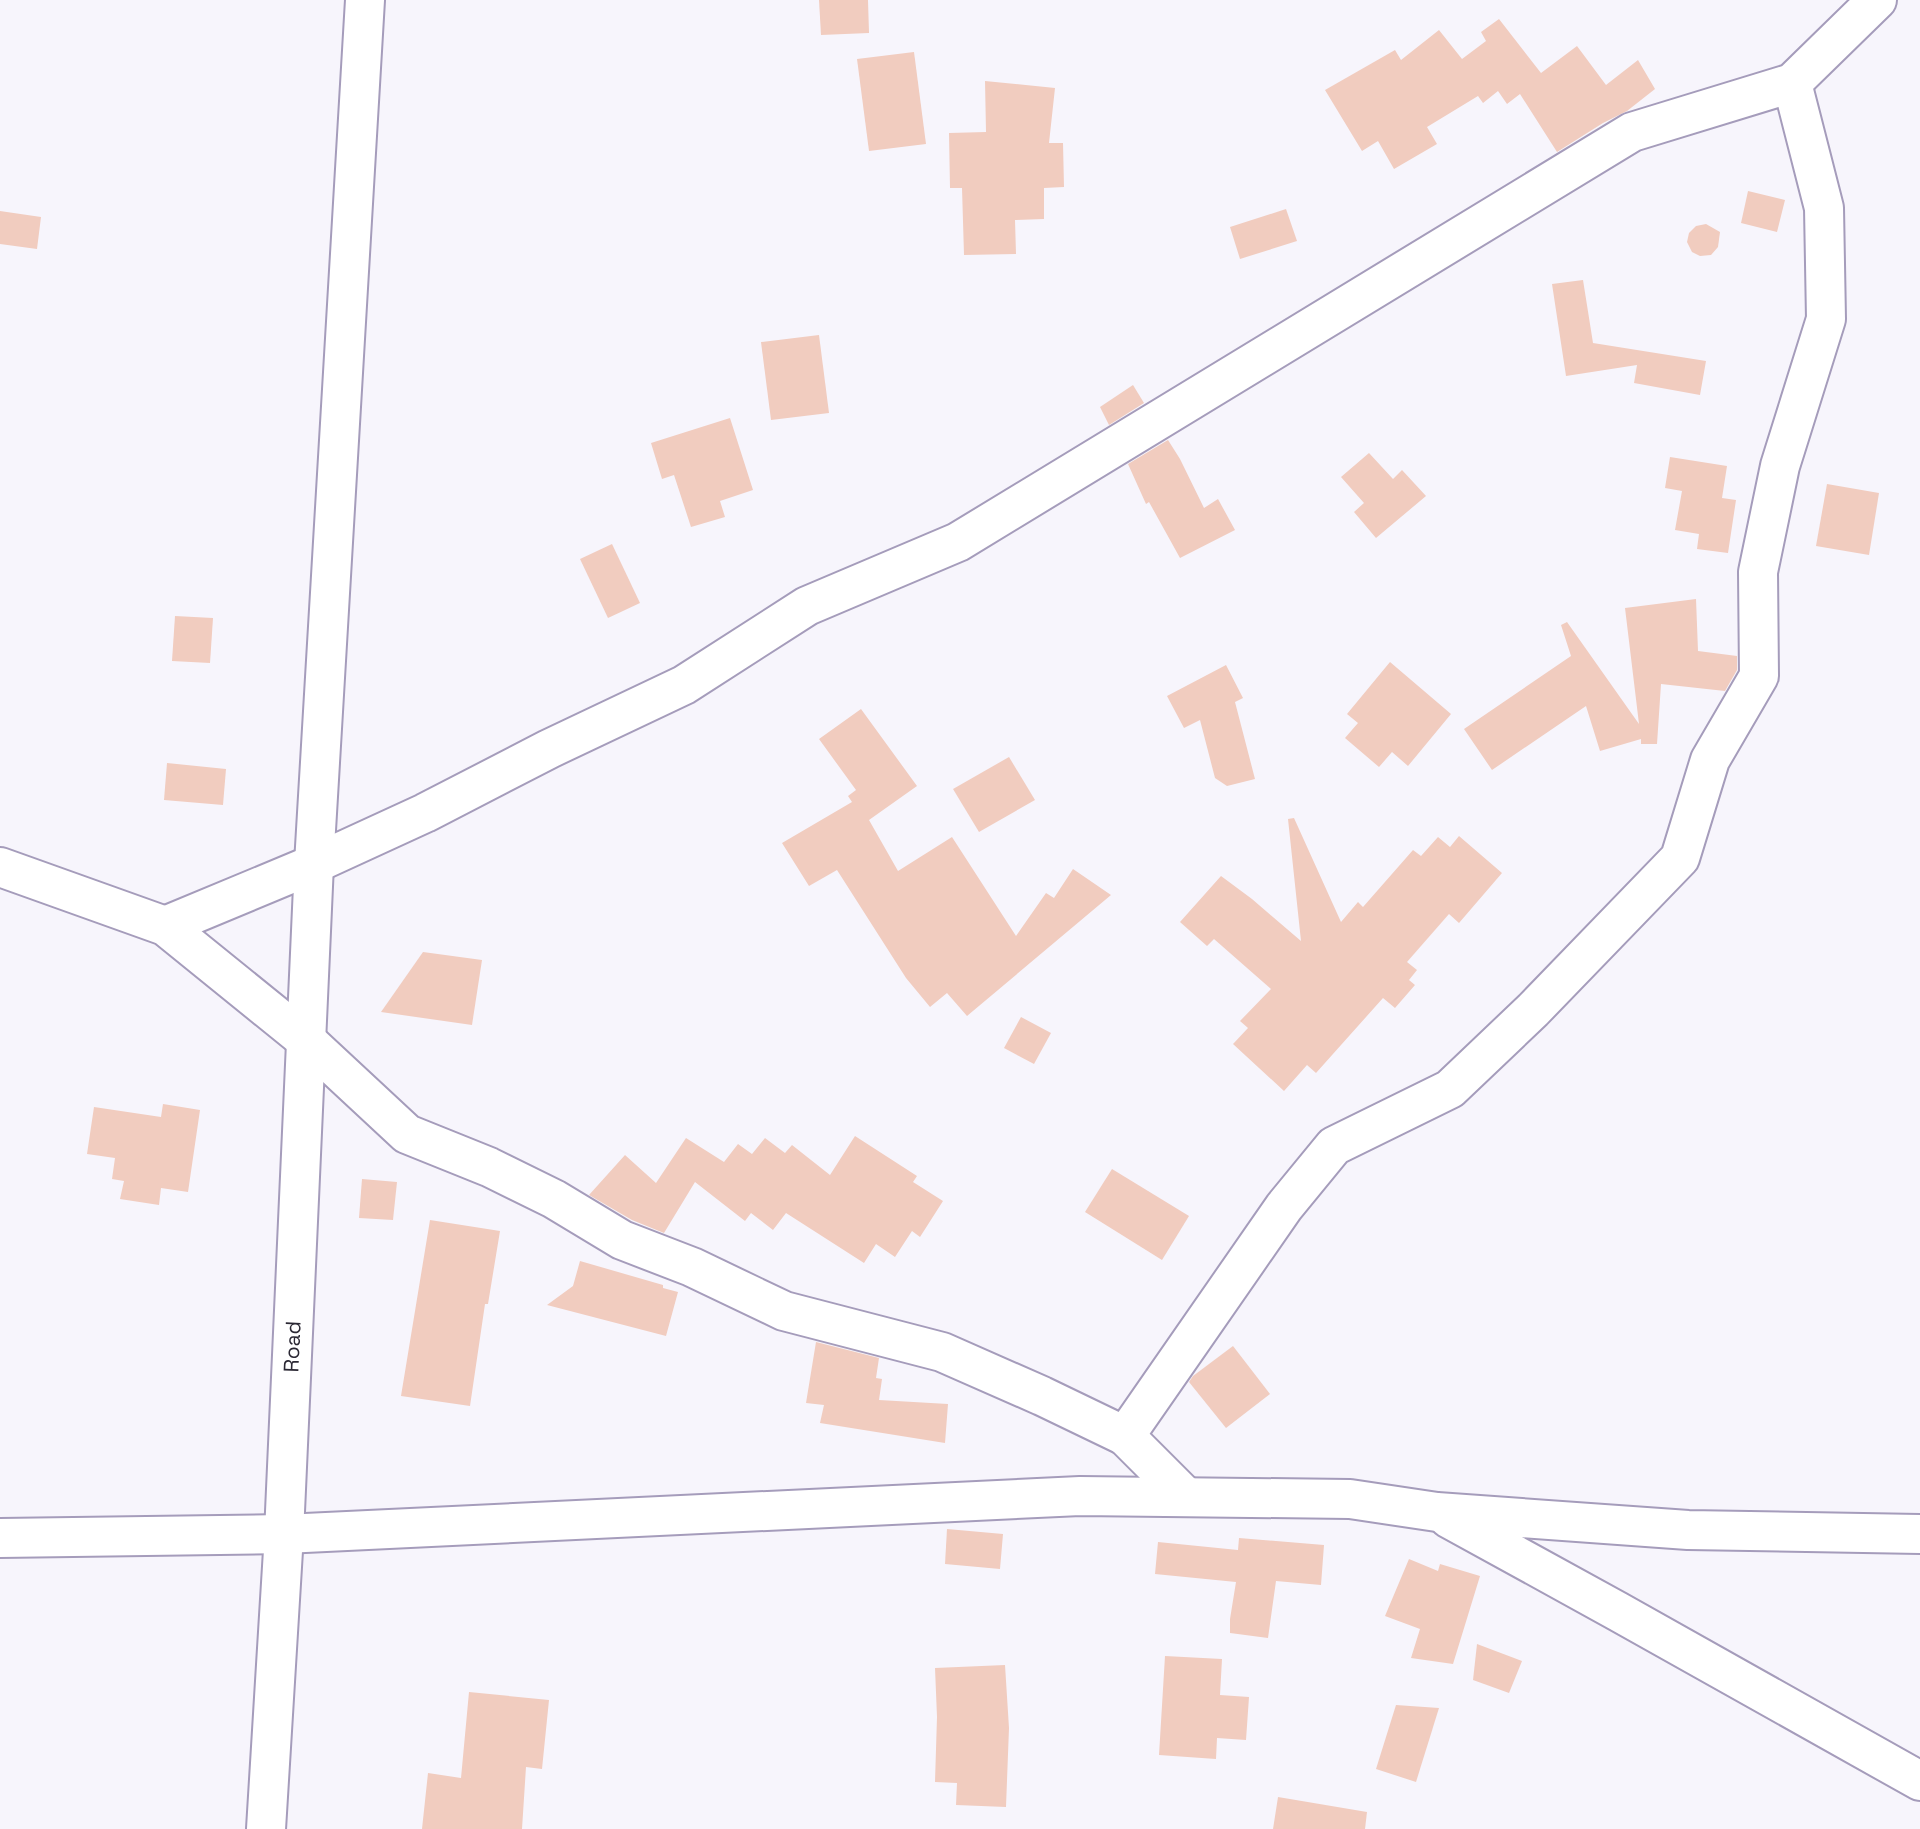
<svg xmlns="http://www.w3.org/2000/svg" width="1920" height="1829" font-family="'Space Grotesk',sans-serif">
<rect width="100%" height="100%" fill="#f7f5fc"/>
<g fill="#f1ccbf">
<path d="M 819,0 L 868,0 L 869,33 L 821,35 Z"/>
<path d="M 1499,19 L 1541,73 L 1577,46 L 1606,85 L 1638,60 L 1655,89 L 1627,111 L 1603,123 L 1557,152 L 1520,94 L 1507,104 L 1498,91 L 1483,103 L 1478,96 L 1427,127 L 1437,144 L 1394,169 L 1378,141 L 1362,151 L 1325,90 L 1395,50 L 1401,60 L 1439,30 L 1462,59 L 1486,41 L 1481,32 Z"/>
<path d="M 914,52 L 926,144 L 869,151 L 857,59 Z"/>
<path d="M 985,81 L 1055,88 L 1049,143 L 1063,143 L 1064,187 L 1044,188 L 1044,219 L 1015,220 L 1016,254 L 964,255 L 962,188 L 950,188 L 949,133 L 986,132 Z"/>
<path d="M 1748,191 L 1785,200 L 1777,232 L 1741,223 Z"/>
<path d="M 1286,209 L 1297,241 L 1240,259 L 1230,227 Z"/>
<path d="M 0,211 L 41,217 L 37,249 L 0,244 Z"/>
<path d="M 1706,224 L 1720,232 L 1718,247 L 1711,255 L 1700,256 L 1692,252 L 1687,242 L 1689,233 L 1696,226 Z"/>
<path d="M 1583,280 L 1593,343 L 1706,361 L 1700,395 L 1634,383 L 1637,365 L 1566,376 L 1552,284 Z"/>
<path d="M 819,335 L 829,413 L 771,420 L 761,342 Z"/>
<path d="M 1133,385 L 1144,403 L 1109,425 L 1100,407 Z"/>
<path d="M 730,418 L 753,490 L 720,501 L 725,517 L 691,527 L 674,475 L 662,479 L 651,443 Z"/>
<path d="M 1168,440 L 1180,459 L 1204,508 L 1218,499 L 1235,530 L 1180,558 L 1149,502 L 1146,504 L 1128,464 Z"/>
<path d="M 1369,453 L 1393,479 L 1402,470 L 1426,496 L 1376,538 L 1354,512 L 1364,503 L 1341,477 Z"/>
<path d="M 1670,457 L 1727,466 L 1722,498 L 1736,500 L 1728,553 L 1697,549 L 1699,534 L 1675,530 L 1682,491 L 1665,488 Z"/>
<path d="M 1827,484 L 1879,493 L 1869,555 L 1816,546 Z"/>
<path d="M 612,544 L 640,603 L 608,618 L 580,559 Z"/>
<path d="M 1696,599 L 1698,651 L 1737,656 L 1737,670 L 1725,691 L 1661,684 L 1657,744 L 1641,744 L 1641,739 L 1600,751 L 1586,706 L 1492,770 L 1464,729 L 1571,656 L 1561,625 L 1567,622 L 1639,724 L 1625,608 Z"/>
<path d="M 175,616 L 213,618 L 210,663 L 172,661 Z"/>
<path d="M 1390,662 L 1451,714 L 1408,766 L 1392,752 L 1379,767 L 1345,738 L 1358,723 L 1347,714 Z"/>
<path d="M 1226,665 L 1243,698 L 1235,702 L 1255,779 L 1227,786 L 1215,778 L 1200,720 L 1184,728 L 1167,696 Z"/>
<path d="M 861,709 L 917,786 L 869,820 L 898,871 L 952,837 L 1016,936 L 1046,893 L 1054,898 L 1073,869 L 1111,895 L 967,1016 L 947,993 L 930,1007 L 906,978 L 837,870 L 809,886 L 782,843 L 852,802 L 848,796 L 856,790 L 819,739 Z"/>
<path d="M 1009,757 L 1035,800 L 979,832 L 953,789 Z"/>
<path d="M 167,763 L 226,769 L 223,805 L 164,800 Z"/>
<path d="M 1294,818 L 1341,922 L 1358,902 L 1363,907 L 1413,850 L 1421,856 L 1438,837 L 1450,847 L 1459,836 L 1502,873 L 1459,923 L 1449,914 L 1407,962 L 1417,970 L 1409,980 L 1415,985 L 1395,1008 L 1383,998 L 1316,1073 L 1307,1065 L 1284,1091 L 1233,1044 L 1248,1028 L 1240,1021 L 1271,989 L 1214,939 L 1207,946 L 1180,922 L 1221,876 L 1252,899 L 1301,941 L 1288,819 Z"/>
<path d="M 423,952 L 482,960 L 472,1025 L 381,1012 Z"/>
<path d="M 1021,1017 L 1051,1033 L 1034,1064 L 1004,1048 Z"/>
<path d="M 163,1104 L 200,1110 L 188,1192 L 161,1188 L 159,1205 L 120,1199 L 124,1181 L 112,1179 L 115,1158 L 87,1154 L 94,1107 L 161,1117 Z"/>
<path d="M 855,1136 L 917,1176 L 913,1182 L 943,1201 L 920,1237 L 912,1231 L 895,1257 L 876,1244 L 864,1263 L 786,1213 L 773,1230 L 751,1213 L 745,1221 L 695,1182 L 664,1233 L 632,1220 L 589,1195 L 625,1155 L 656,1183 L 686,1138 L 724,1162 L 738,1144 L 752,1154 L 765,1138 L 785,1153 L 792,1145 L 830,1175 Z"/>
<path d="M 1112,1169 L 1189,1216 L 1162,1260 L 1085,1212 Z"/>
<path d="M 362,1179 L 397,1182 L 393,1220 L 359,1218 Z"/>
<path d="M 430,1220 L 500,1231 L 488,1304 L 485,1304 L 470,1406 L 401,1396 Z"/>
<path d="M 580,1261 L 663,1285 L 663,1288 L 678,1292 L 666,1336 L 547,1305 L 573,1286 Z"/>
<path d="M 816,1342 L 879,1358 L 876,1378 L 882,1379 L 879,1400 L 948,1404 L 945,1443 L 820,1423 L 824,1405 L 806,1403 Z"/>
<path d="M 1233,1346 L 1270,1394 L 1226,1428 L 1189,1382 L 1193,1376 Z"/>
<path d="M 947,1529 L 1003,1534 L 1000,1569 L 945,1564 Z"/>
<path d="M 1239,1538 L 1324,1545 L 1321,1585 L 1276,1581 L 1268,1638 L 1230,1633 L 1230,1619 L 1236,1582 L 1155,1574 L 1158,1542 L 1238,1550 Z"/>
<path d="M 1409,1559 L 1438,1571 L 1440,1564 L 1480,1576 L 1453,1664 L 1411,1658 L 1420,1629 L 1385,1616 Z"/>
<path d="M 1477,1644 L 1522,1661 L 1509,1693 L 1473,1680 Z"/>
<path d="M 1165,1656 L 1222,1659 L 1220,1695 L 1249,1697 L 1246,1740 L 1217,1738 L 1216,1759 L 1159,1755 Z"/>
<path d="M 1005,1665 L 1009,1728 L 1006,1807 L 956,1805 L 957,1783 L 935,1782 L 937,1717 L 935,1668 Z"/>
<path d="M 469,1692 L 549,1700 L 542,1769 L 526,1767 L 522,1829 L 422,1829 L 428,1773 L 461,1778 Z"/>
<path d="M 1396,1705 L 1439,1708 L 1416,1782 L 1376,1769 Z"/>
<path d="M 1278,1797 L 1367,1812 L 1365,1829 L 1273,1829 Z"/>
</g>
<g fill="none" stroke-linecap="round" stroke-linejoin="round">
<g stroke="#a59cbb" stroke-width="42">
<g id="minor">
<path d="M 0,867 L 165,926 L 307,1041 L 407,1134 L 489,1167 L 554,1199 L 622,1240 L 692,1267 L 784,1311 L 942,1352 L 1042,1396 L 1125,1436"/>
<path d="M 165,926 L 314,864 L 425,813 L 549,749 L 684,685 L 807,606 L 958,542 L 1632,132 L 1792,83 L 1877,0"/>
<path d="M 1186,1497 L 1125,1436 L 1284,1207 L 1334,1146 L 1450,1089 L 1533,1010 L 1680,858 L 1710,760 L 1759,676 L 1758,572 L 1780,466 L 1826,319 L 1824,208 L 1792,83"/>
<path d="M 1448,1518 L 1617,1611 L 1920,1781"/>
<path d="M 0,1538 L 284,1534 L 1080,1496 L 1350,1499 L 1437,1512 L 1688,1530 L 1920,1534"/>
<path id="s1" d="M 266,1829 L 284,1534 L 314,864 L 365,0"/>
</g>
</g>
<use href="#minor" stroke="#fff" stroke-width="38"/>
</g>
<g text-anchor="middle" stroke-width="6" stroke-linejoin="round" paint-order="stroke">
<g font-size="21" fill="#2b2834" stroke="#f7f5fc">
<text dy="7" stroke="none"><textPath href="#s1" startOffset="483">Road</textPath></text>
</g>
</g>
</svg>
